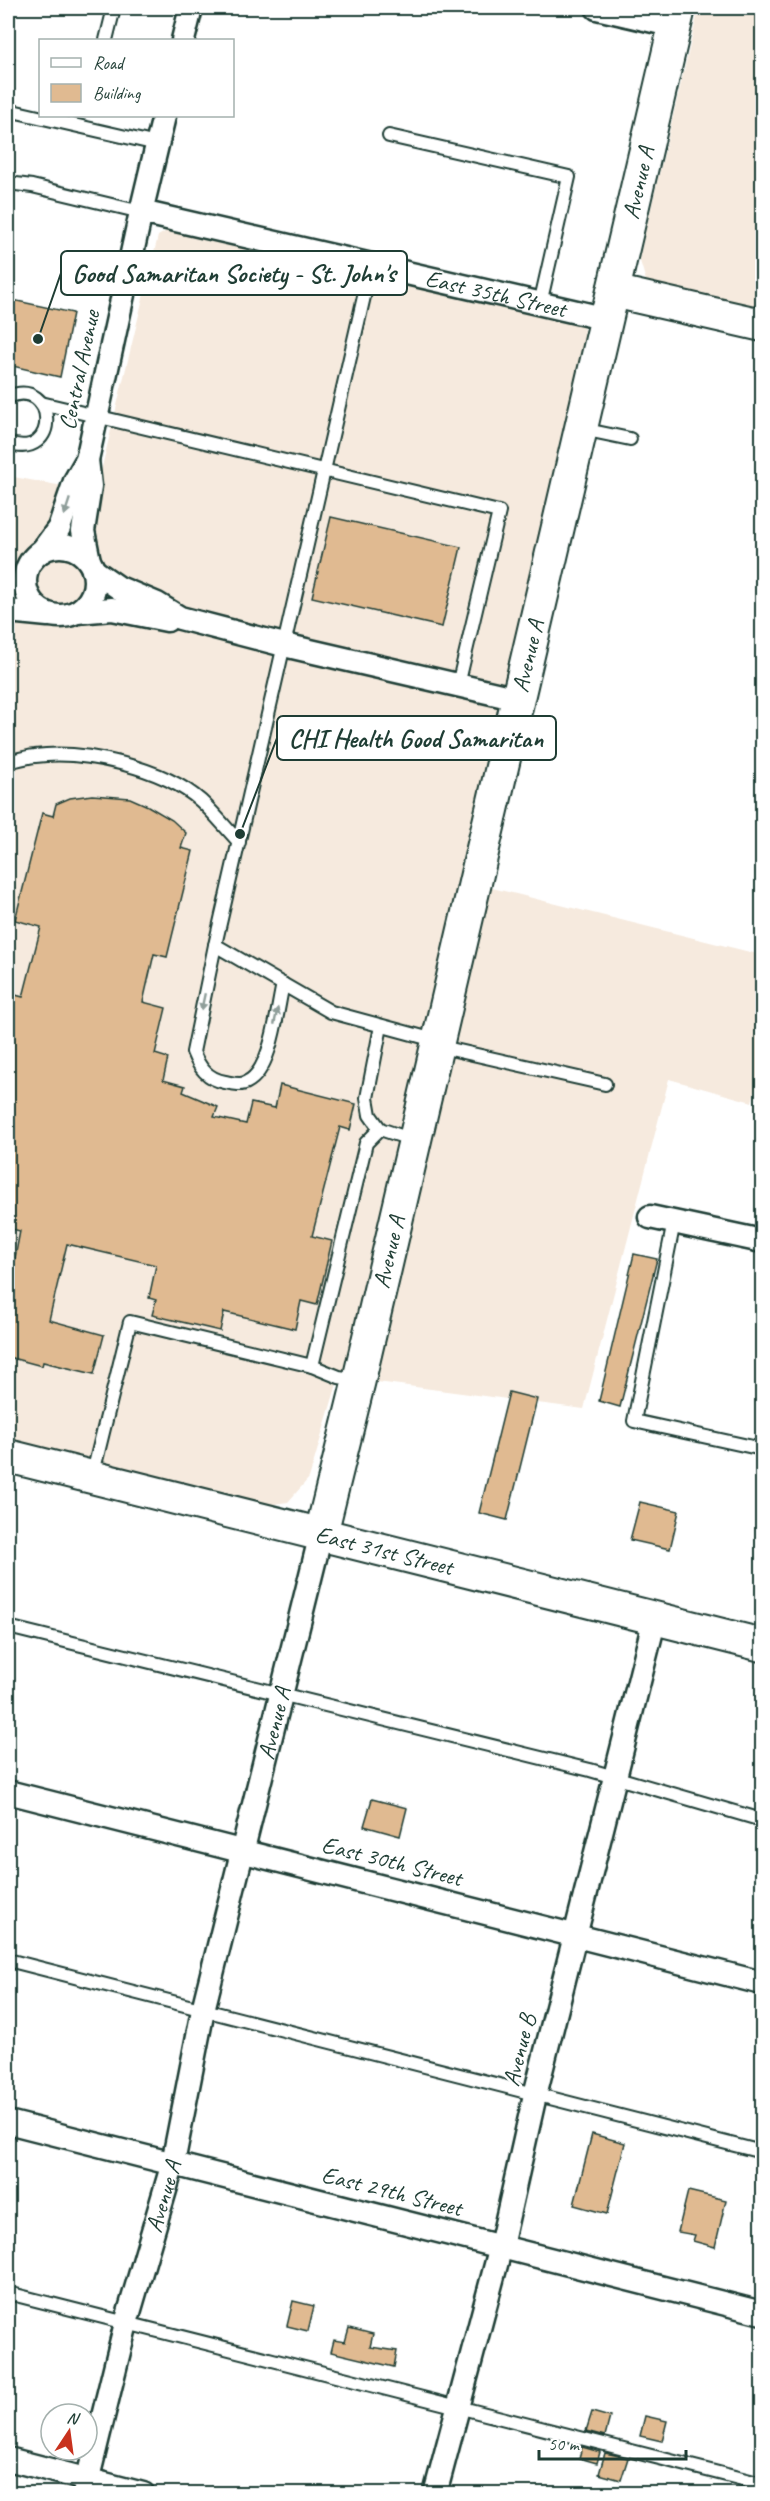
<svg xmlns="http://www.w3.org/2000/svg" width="770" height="2501" font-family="Caveat,sans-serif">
<rect width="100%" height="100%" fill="#fff"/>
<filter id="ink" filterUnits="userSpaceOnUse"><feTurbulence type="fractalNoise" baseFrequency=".0167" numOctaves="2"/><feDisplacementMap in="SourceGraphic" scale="12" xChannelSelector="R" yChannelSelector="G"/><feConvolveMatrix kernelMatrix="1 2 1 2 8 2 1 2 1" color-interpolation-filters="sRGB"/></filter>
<g filter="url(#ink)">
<g fill="#f6eade">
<path d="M 699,8 L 762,8 L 762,313 L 648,287 L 639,258 Z"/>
<path d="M 177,225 L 584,327 L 586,342 L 460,880 L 762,955 L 762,1065 L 752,1102 L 669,1079 L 584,1409 L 339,1377 L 309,1478 L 288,1502 L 266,1505 L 8,1445 L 8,476 L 96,492 L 158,236 Z"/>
</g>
<g fill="#e0ba91" stroke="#1f3d34" stroke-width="1.5">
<path d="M 8,299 L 73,313 L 60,377 L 8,365 Z"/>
<path d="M 331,517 L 461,547 L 442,627 L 312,597 Z"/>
<path d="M 92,795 L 130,798 L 148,806 L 172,820 L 186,833 L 181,848 L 193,851 L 167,957 L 154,954 L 143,1002 L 166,1008 L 155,1054 L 168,1058 L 163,1080 L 185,1086 L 183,1092 L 218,1107 L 214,1117 L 246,1124 L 251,1103 L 275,1108 L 280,1085 L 356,1104 L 350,1130 L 340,1127 L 312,1236 L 332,1241 L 317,1305 L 301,1301 L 295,1329 L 224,1312 L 220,1331 L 152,1315 L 156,1300 L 149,1298 L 156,1265 L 67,1244 L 49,1320 L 104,1335 L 94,1374 L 43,1362 L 42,1366 L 8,1357 L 8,1295 L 20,1231 L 8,1228 L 8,993 L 23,997 L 41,927 L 15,920 L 42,813 L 53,816 L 56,804 L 70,798 Z"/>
<path d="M 634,1254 L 657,1259 L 620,1407 L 599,1401 Z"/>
<path d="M 509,1392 L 537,1399 L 507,1520 L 479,1513 Z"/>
<path d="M 640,1502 L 679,1511 L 670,1549 L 630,1540 Z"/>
<path d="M 372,1799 L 407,1808 L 400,1836 L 364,1826 Z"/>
<path d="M 592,2134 L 625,2143 L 607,2214 L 574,2205 Z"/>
<path d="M 688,2191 L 726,2200 L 715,2247 L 693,2241 L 695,2235 L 678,2232 Z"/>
<path d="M 293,2301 L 314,2306 L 308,2331 L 287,2326 Z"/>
<path d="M 349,2328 L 373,2334 L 370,2347 L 397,2351 L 394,2367 L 331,2352 L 334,2340 L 345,2342 Z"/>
<path d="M 592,2412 L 610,2417 L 605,2436 L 586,2431 Z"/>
<path d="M 645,2416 L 667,2421 L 662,2441 L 640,2436 Z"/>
<path d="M 582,2447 L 600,2452 L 597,2463 L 579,2458 Z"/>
<path d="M 605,2453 L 628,2458 L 621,2480 L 599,2474 Z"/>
</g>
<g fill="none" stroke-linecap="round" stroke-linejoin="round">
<g stroke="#1f3d34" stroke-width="16">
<g id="lane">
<path d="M 106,40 L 114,8"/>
<path d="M 8,110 L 157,144"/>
<path d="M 389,136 L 569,177 L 540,304"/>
<path d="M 8,183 L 32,186 L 141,212"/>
<path d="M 8,397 C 57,376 61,462 8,443"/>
<path d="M 41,403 L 499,512 L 458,685"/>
<path d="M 582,429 L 630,439"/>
<path d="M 8,762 C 16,760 26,757 35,756 C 83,749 164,768 201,801 C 214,813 226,828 239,842"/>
<path d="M 215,945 L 331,1012 L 438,1041"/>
<path d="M 283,984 C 277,1009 272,1070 247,1082 C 241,1086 231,1083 225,1082 C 207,1079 199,1067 193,1052 L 215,945 L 371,266"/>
<path d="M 437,1046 L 605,1084"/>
<path d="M 380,1129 L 370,1115 L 367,1098 L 381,1026"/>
<path d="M 674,1222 L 634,1421 L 762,1449"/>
<path d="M 358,1380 L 339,1377 L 312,1366 L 366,1143 L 380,1129 L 413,1140"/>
<path d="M 92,1477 L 130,1322 L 312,1366"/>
<path d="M 8,1627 L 590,1770 L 762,1820"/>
<path d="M 8,1960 L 762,2152"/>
<path d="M 8,2293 L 762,2484"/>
</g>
</g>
<g stroke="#1f3d34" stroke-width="27">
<g id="street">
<path d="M 597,8 L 675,26"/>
<path d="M 183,40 L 191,8"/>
<path id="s1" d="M 141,212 L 607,319"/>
<path d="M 87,460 L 90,486 L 83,531 L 89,561"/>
<circle cx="60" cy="581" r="35"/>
<path d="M 42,551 L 59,528 L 75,481 L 87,460 L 141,212 L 164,116"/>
<path d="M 93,570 L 119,588 L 157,604 L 180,618 L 284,645 L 518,699"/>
<path d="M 8,611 L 48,615"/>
<path d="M 77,612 L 112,609 L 167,620"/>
<path d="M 650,1217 L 762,1241"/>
<path d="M 8,1792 L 762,1983"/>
<path d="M 8,2122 L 762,2313"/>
<path d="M 8,2459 L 143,2494"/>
<path id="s2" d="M 84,2494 L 126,2323 L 173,2163 L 203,2010 L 321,1534"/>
<path d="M 435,2494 L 501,2246 L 535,2095 L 655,1618"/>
</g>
</g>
<g stroke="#1f3d34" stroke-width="36">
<g id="secondary">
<path d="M 613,291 L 762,325"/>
<path id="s3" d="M 8,1456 L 762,1645"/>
<path id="s4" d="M 321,1534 L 359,1380 L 679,8"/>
</g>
</g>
<use href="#lane" stroke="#fff" stroke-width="12"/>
<use href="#street" stroke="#fff" stroke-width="22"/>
<use href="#secondary" stroke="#fff" stroke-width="32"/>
</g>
<defs><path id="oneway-solid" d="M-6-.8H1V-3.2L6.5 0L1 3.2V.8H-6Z" transform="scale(1.5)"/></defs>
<g fill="#8f9e9a">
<use href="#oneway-solid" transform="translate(67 507) rotate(108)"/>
<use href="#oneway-solid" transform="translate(203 1002) rotate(102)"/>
<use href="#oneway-solid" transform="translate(276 1016) rotate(-78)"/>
</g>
</g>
<g text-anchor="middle" stroke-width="5" stroke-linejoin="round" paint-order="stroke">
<g font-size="24" fill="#1f3d34" stroke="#fff">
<text dy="8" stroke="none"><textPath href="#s4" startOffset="1388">Avenue A</textPath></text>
<text dy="8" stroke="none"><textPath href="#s1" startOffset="364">East 35th Street</textPath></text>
<text transform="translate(79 370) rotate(-78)" y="8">Central Avenue</text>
<text dy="8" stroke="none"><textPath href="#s4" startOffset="902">Avenue A</textPath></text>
<text dy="8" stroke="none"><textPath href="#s4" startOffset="290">Avenue A</textPath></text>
<text dy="8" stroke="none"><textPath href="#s3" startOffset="388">East 31st Street</textPath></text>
<text dy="8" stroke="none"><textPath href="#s2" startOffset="794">Avenue A</textPath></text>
<text transform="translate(392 1861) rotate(14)" y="8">East 30th Street</text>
<text transform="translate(519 2050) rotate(-76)" y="8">Avenue B</text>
<text transform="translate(392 2191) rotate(14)" y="8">East 29th Street</text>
<text dy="8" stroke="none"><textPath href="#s2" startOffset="308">Avenue A</textPath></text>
</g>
</g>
<path fill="none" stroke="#1f3d34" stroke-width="2" d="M38 339L61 273M240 834L277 738"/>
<g fill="#1f3d34" stroke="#fff" stroke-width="2">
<circle cx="38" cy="339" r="6"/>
<circle cx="240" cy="834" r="6"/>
</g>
<g fill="#fff" stroke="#1f3d34" stroke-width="2">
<rect x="61" y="251" width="346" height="44" rx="6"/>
<rect x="277" y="716" width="279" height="44" rx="6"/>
</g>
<g font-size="26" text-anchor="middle" font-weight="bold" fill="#1f3d34">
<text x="234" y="282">Good Samaritan Society - St. John's</text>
<text x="416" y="747">CHI Health Good Samaritan</text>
</g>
<rect width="770" height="2501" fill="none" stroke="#fff" stroke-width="30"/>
<rect x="15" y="15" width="740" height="2471" fill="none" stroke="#1f3d34" stroke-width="2" filter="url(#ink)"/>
<rect x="39" y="39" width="195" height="78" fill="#ffffff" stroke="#a5b1ae" stroke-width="1.5"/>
<rect x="51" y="58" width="30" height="9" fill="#ffffff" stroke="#a5b1ae" stroke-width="1.5"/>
<text x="93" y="69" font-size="18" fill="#1f3d34">Road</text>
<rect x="51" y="84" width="30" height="18" fill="#e0ba91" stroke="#a5b1ae" stroke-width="1.5"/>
<text x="93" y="99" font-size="18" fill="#1f3d34">Building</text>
<g transform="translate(69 2432) rotate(13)"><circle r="28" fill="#ffffff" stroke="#a5b1ae" stroke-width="1.5"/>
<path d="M0-4.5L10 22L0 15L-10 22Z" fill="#c8321e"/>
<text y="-9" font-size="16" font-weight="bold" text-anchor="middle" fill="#1f3d34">N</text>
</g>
<path d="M539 2450v9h147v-9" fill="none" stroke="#1f3d34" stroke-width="3"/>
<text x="548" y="2450" font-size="18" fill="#1f3d34" stroke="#ffffff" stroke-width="4.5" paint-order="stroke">50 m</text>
</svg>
